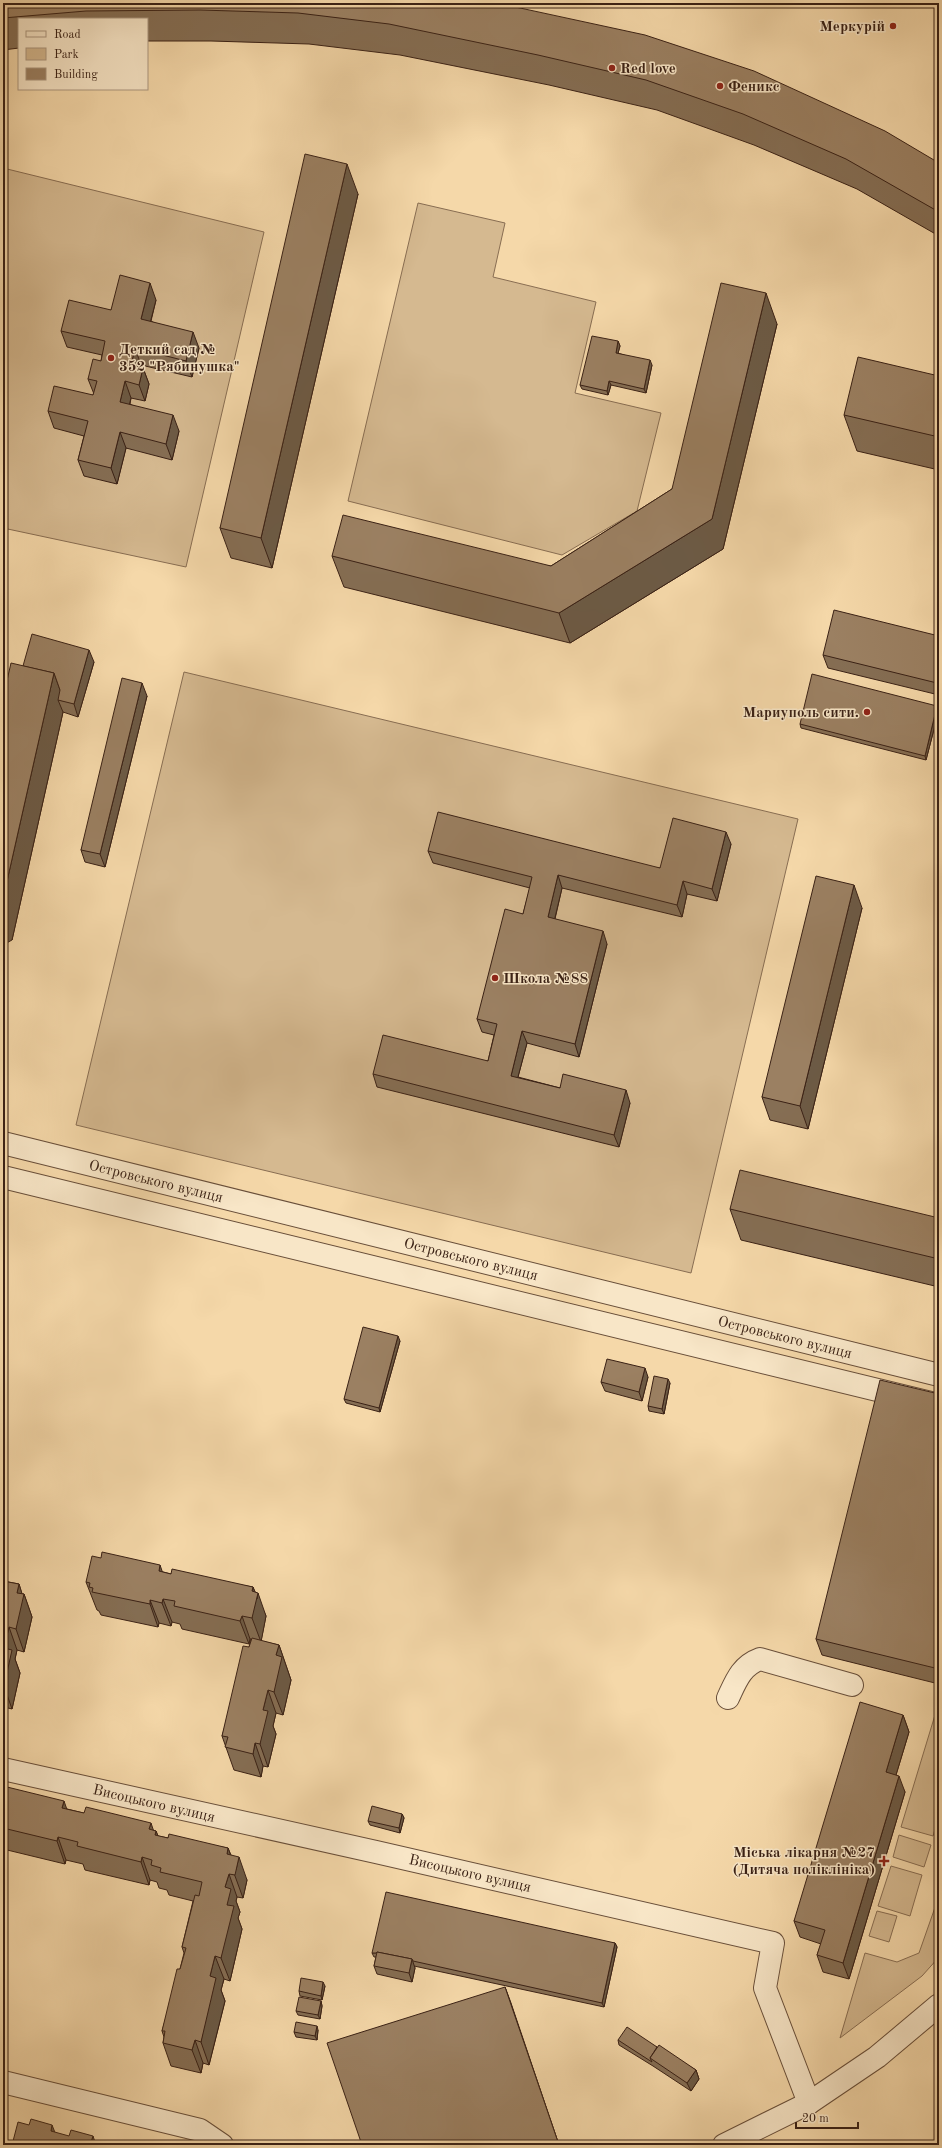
<svg xmlns="http://www.w3.org/2000/svg" width="942" height="2148" font-family="'Old Standard TT',serif">
<rect width="100%" height="100%" fill="#f5d8a9"/>
<filter id="stains"><feTurbulence type="fractalNoise" baseFrequency=".005" numOctaves="4"/><feColorMatrix values="0 0 0 0 .2 0 0 0 0 .09 0 0 0 0 .02 0 0 0 .5 -.17"/></filter>
<radialGradient id="worn" r=".72"><stop offset=".6" stop-color="#630" stop-opacity="0"/><stop offset="1" stop-color="#630" stop-opacity=".3"/></radialGradient>
<g fill="#d5b990" stroke="#886d52">
<path d="M 3,168 L 264,232 L 186,567 L 3,528 Z"/>
<path d="M 418,203 L 505,223 L 493,277 L 596,302 L 575,393 L 661,413 L 637,511 L 562,555 L 348,501 Z"/>
<path d="M 184,672 L 798,819 L 691,1273 L 76,1125 Z"/>
<path d="M 935,1715 L 939,1716 L 939,1816 L 933,1836 L 901,1827 Z"/>
<path d="M 899,1835 L 931,1845 L 924,1867 L 893,1857 Z"/>
<path d="M 891,1866 L 922,1875 L 910,1916 L 878,1906 Z"/>
<path d="M 939,1896 L 939,1957 L 922,1976 L 840,2038 L 865,1953 L 897,1962 L 919,1953 Z"/>
<path d="M 877,1911 L 897,1916 L 889,1942 L 869,1936 Z"/>
</g>
<g fill="none" stroke-linecap="round" stroke-linejoin="round">
<g stroke="#694f3a" stroke-width="24">
<g id="minor">
<path d="M 3,1143 L 939,1375"/>
<path d="M 3,1177 L 939,1405"/>
<path d="M 728,1698 C 736,1681 741,1666 760,1659 L 852,1685"/>
<path d="M 3,1769 L 376,1852 L 773,1943 L 765,1988 L 809,2103"/>
<path d="M 3,2082 L 200,2130 L 222,2145"/>
<path d="M 724,2145 L 809,2103 L 877,2057 L 939,2005"/>
</g>
</g>
<use href="#minor" stroke="#f8e6c7" stroke-width="22"/>
</g>
<g fill="#856e54" stroke="#3a2115">
<path d="M 3,3 L 497,3 L 939,163 L 939,236 L 857,189 L 754,145 L 657,110 L 549,85 L 400,55 L 309,44 L 211,41 L 147,41 L 147,19 L 19,19 L 19,48 L 3,50 Z"/>
<path d="M 358,194 L 272,568 L 231,558 L 220,528 Z"/>
<path d="M 156,300 L 151,321 L 199,348 L 192,377 L 141,365 L 140,367 L 143,368 L 149,384 L 145,401 L 131,398 L 130,404 L 179,431 L 172,460 L 126,448 L 117,484 L 84,476 L 78,460 L 84,436 L 54,428 L 48,411 L 93,395 L 94,394 L 88,379 L 101,361 L 102,355 L 67,347 L 61,331 L 111,310 Z"/>
<path d="M 777,324 L 723,549 L 570,643 L 344,587 L 332,556 L 551,566 L 672,489 Z"/>
<path d="M 618,341 L 620,346 L 618,353 L 652,365 L 646,393 L 611,385 L 608,395 L 582,389 L 580,385 Z"/>
<path d="M 939,376 L 939,470 L 857,451 L 844,415 Z"/>
<path d="M 939,636 L 939,695 L 828,668 L 823,655 Z"/>
<path d="M 94,662 L 78,717 L 63,712 L 12,940 L 23,666 Z"/>
<path d="M 147,696 L 105,867 L 85,862 L 81,850 Z"/>
<path d="M 939,710 L 926,760 L 801,728 L 800,724 Z"/>
<path d="M 939,751 L 939,765 L 938,765 L 937,760 Z"/>
<path d="M 731,844 L 717,901 L 687,894 L 682,917 L 562,888 L 555,919 L 607,944 L 579,1057 L 527,1043 L 518,1077 L 560,1088 L 630,1103 L 619,1147 L 377,1087 L 373,1074 L 488,1061 L 494,1035 L 482,1032 L 477,1019 L 523,914 L 530,888 L 433,863 L 428,851 L 660,868 Z"/>
<path d="M 862,908 L 808,1129 L 770,1120 L 762,1097 Z"/>
<path d="M 730,1209 L 939,1218 L 939,1287 L 741,1240 Z"/>
<path d="M 400,1341 L 380,1412 L 346,1403 L 344,1399 Z"/>
<path d="M 648,1377 L 642,1401 L 605,1391 L 601,1382 Z"/>
<path d="M 670,1383 L 664,1414 L 649,1411 L 648,1406 Z"/>
<path d="M 939,1394 L 939,1684 L 822,1655 L 816,1639 Z"/>
<path d="M 163,1572 L 171,1574 L 253,1587 L 266,1616 L 261,1641 L 279,1645 L 291,1680 L 283,1715 L 276,1713 L 273,1726 L 276,1734 L 268,1767 L 263,1766 L 261,1777 L 234,1770 L 222,1736 L 249,1647 L 251,1639 L 250,1639 L 249,1644 L 182,1629 L 180,1624 L 172,1622 L 171,1626 L 159,1623 L 158,1627 L 101,1615 L 99,1611 L 97,1610 L 95,1605 L 86,1582 Z"/>
<path d="M 3,1581 L 19,1584 L 22,1594 L 24,1594 L 32,1617 L 24,1652 L 17,1650 L 15,1659 L 20,1673 L 12,1709 L 4,1707 L 3,1711 Z"/>
<path d="M 903,1715 L 909,1732 L 896,1775 L 905,1792 L 849,1979 L 823,1972 L 817,1955 L 821,1944 L 800,1937 L 794,1921 Z"/>
<path d="M 3,1786 L 67,1809 L 156,1831 L 158,1836 L 168,1838 L 228,1848 L 231,1855 L 247,1880 L 243,1898 L 237,1897 L 236,1901 L 240,1912 L 238,1918 L 242,1929 L 230,1981 L 224,1979 L 221,1990 L 225,2001 L 209,2065 L 203,2063 L 201,2073 L 171,2066 L 163,2043 L 164,2037 L 162,2031 L 180,1969 L 184,1953 L 182,1947 L 193,1901 L 169,1895 L 167,1890 L 159,1888 L 157,1882 L 150,1880 L 149,1885 L 85,1870 L 83,1864 L 66,1860 L 65,1864 L 3,1849 Z"/>
<path d="M 402,1814 L 404,1818 L 400,1833 L 370,1825 L 368,1821 Z"/>
<path d="M 615,1943 L 617,1947 L 604,2007 L 414,1966 L 415,1968 L 412,1982 L 377,1974 L 374,1966 L 376,1957 L 374,1957 L 372,1953 Z"/>
<path d="M 325,1986 L 322,2000 L 300,1996 L 299,1991 Z"/>
<path d="M 321,2001 L 322,2006 L 320,2019 L 298,2015 L 296,2011 Z"/>
<path d="M 318,2030 L 317,2040 L 296,2037 L 294,2032 Z"/>
<path d="M 618,2040 L 657,2047 L 696,2070 L 699,2079 L 691,2091 L 653,2066 L 619,2045 Z"/>
</g>
<g fill="#6c5a45" stroke="#3a2115">
<path d="M 347,164 L 358,194 L 272,568 L 261,538 Z"/>
<path d="M 150,283 L 156,300 L 147,335 L 141,319 Z"/>
<path d="M 766,293 L 777,324 L 723,549 L 570,643 L 559,613 L 712,519 Z"/>
<path d="M 193,332 L 199,348 L 192,377 L 186,361 Z"/>
<path d="M 618,341 L 620,346 L 617,357 L 616,353 Z"/>
<path d="M 135,348 L 141,365 L 137,381 L 131,365 Z"/>
<path d="M 650,360 L 652,365 L 646,393 L 644,389 Z"/>
<path d="M 143,368 L 149,384 L 145,401 L 139,385 Z"/>
<path d="M 125,381 L 131,398 L 126,418 L 120,402 Z"/>
<path d="M 609,381 L 611,385 L 608,395 L 607,391 Z"/>
<path d="M 173,415 L 179,431 L 172,460 L 166,444 Z"/>
<path d="M 120,432 L 126,448 L 117,484 L 111,468 Z"/>
<path d="M 89,650 L 94,662 L 78,717 L 74,704 Z"/>
<path d="M 54,673 L 64,701 L 58,700 L 63,712 L 12,940 L 3,945 L 3,899 Z"/>
<path d="M 939,676 L 939,687 L 937,683 Z"/>
<path d="M 142,683 L 147,696 L 105,867 L 100,854 Z"/>
<path d="M 937,706 L 939,710 L 926,760 L 925,756 Z"/>
<path d="M 726,832 L 731,844 L 717,901 L 712,889 Z"/>
<path d="M 558,875 L 562,888 L 552,930 L 548,917 Z"/>
<path d="M 683,881 L 687,894 L 682,917 L 677,905 Z"/>
<path d="M 854,885 L 862,908 L 808,1129 L 800,1106 Z"/>
<path d="M 603,931 L 607,944 L 579,1057 L 575,1044 Z"/>
<path d="M 522,1031 L 527,1043 L 515,1088 L 511,1076 Z"/>
<path d="M 626,1090 L 630,1103 L 619,1147 L 614,1135 Z"/>
<path d="M 398,1336 L 400,1341 L 380,1412 L 379,1408 Z"/>
<path d="M 645,1368 L 648,1377 L 642,1401 L 639,1392 Z"/>
<path d="M 668,1379 L 670,1383 L 664,1414 L 662,1409 Z"/>
<path d="M 3,1398 L 6,1406 L 3,1416 Z"/>
<path d="M 3,1542 L 5,1547 L 3,1557 Z"/>
<path d="M 160,1565 L 168,1588 L 159,1571 Z"/>
<path d="M 19,1584 L 23,1597 L 24,1594 L 32,1617 L 24,1652 L 16,1629 L 17,1593 Z"/>
<path d="M 253,1587 L 257,1599 L 258,1593 L 266,1616 L 261,1642 L 252,1618 L 252,1591 Z"/>
<path d="M 163,1599 L 172,1622 L 171,1626 L 162,1603 Z"/>
<path d="M 150,1600 L 159,1623 L 158,1627 L 150,1604 Z"/>
<path d="M 242,1616 L 250,1639 L 249,1644 L 240,1621 Z"/>
<path d="M 9,1627 L 17,1650 L 15,1659 L 20,1673 L 12,1709 L 4,1686 L 4,1648 Z"/>
<path d="M 279,1645 L 291,1680 L 283,1715 L 274,1692 L 276,1655 Z"/>
<path d="M 268,1690 L 276,1713 L 273,1726 L 276,1734 L 268,1767 L 260,1744 L 263,1710 Z"/>
<path d="M 903,1715 L 909,1732 L 892,1788 L 886,1772 Z"/>
<path d="M 255,1743 L 263,1766 L 261,1777 L 253,1754 Z"/>
<path d="M 899,1776 L 905,1792 L 849,1979 L 843,1963 Z"/>
<path d="M 64,1801 L 72,1824 L 62,1808 Z"/>
<path d="M 402,1814 L 404,1818 L 400,1833 L 399,1828 Z"/>
<path d="M 151,1823 L 155,1835 L 156,1831 L 165,1854 L 149,1829 Z"/>
<path d="M 58,1837 L 66,1860 L 65,1864 L 57,1841 Z"/>
<path d="M 228,1848 L 236,1870 L 239,1857 L 247,1880 L 243,1898 L 227,1854 Z"/>
<path d="M 142,1857 L 150,1880 L 149,1885 L 141,1862 Z"/>
<path d="M 229,1874 L 237,1897 L 236,1901 L 240,1912 L 238,1918 L 242,1929 L 230,1981 L 221,1958 L 225,1887 Z"/>
<path d="M 615,1943 L 617,1947 L 604,2007 L 602,2003 Z"/>
<path d="M 215,1956 L 224,1979 L 221,1990 L 225,2001 L 209,2065 L 201,2042 L 210,1976 Z"/>
<path d="M 412,1959 L 415,1968 L 412,1982 L 409,1973 Z"/>
<path d="M 323,1982 L 325,1986 L 322,2000 L 321,1996 Z"/>
<path d="M 505,1987 L 511,2003 L 559,2145 Z"/>
<path d="M 321,2001 L 322,2006 L 320,2019 L 318,2015 Z"/>
<path d="M 317,2026 L 318,2030 L 317,2040 L 315,2036 Z"/>
<path d="M 195,2040 L 203,2063 L 201,2073 L 192,2050 Z"/>
<path d="M 696,2070 L 699,2079 L 691,2091 L 687,2083 Z"/>
<path d="M 52,2125 L 60,2145 L 51,2131 Z"/>
<path d="M 93,2136 L 96,2145 L 91,2142 Z"/>
</g>
<g fill="#9b8062" stroke="#3a2115">
<path d="M 3,3 L 497,3 L 645,35 L 754,71 L 885,131 L 939,163 L 939,212 L 846,159 L 743,114 L 646,80 L 538,55 L 389,24 L 298,13 L 200,10 L 86,11 L 3,18 Z"/>
<path d="M 305,154 L 347,164 L 261,538 L 220,528 Z"/>
<path d="M 120,275 L 150,283 L 141,319 L 193,332 L 186,361 L 135,348 L 131,365 L 143,368 L 139,385 L 125,381 L 120,402 L 173,415 L 166,444 L 120,432 L 111,468 L 78,460 L 88,421 L 48,411 L 54,386 L 93,395 L 97,381 L 88,379 L 93,359 L 101,361 L 105,341 L 61,331 L 69,300 L 111,310 Z"/>
<path d="M 721,283 L 766,293 L 712,519 L 559,613 L 332,556 L 343,515 L 551,566 L 672,489 Z"/>
<path d="M 592,336 L 618,341 L 616,353 L 650,360 L 644,389 L 609,381 L 607,391 L 580,385 Z"/>
<path d="M 858,357 L 939,376 L 939,437 L 844,415 Z"/>
<path d="M 834,610 L 939,636 L 939,676 L 937,683 L 823,655 Z"/>
<path d="M 32,634 L 89,650 L 74,704 L 58,700 L 60,690 L 54,673 L 23,666 Z"/>
<path d="M 11,663 L 54,673 L 3,899 L 3,698 Z"/>
<path d="M 812,674 L 937,706 L 925,756 L 800,724 Z"/>
<path d="M 122,678 L 142,683 L 100,854 L 81,850 Z"/>
<path d="M 939,751 L 939,761 L 937,760 Z"/>
<path d="M 438,812 L 660,868 L 673,818 L 726,832 L 712,889 L 683,881 L 677,905 L 558,875 L 548,917 L 603,931 L 575,1044 L 522,1031 L 511,1076 L 560,1088 L 563,1074 L 626,1090 L 614,1135 L 373,1074 L 383,1035 L 488,1061 L 497,1024 L 477,1019 L 505,909 L 523,914 L 532,877 L 428,851 Z"/>
<path d="M 816,876 L 854,885 L 800,1106 L 762,1097 Z"/>
<path d="M 740,1170 L 939,1218 L 939,1259 L 730,1209 Z"/>
<path d="M 363,1327 L 398,1336 L 379,1408 L 344,1399 Z"/>
<path d="M 607,1359 L 645,1368 L 639,1392 L 601,1382 Z"/>
<path d="M 654,1376 L 668,1379 L 662,1409 L 648,1406 Z"/>
<path d="M 880,1380 L 939,1394 L 939,1669 L 816,1639 Z"/>
<path d="M 102,1552 L 160,1565 L 159,1571 L 171,1574 L 172,1569 L 253,1587 L 252,1591 L 258,1593 L 252,1618 L 242,1616 L 240,1621 L 174,1606 L 175,1601 L 163,1599 L 162,1603 L 150,1600 L 150,1604 L 92,1592 L 93,1588 L 89,1587 L 90,1583 L 86,1582 L 92,1556 L 101,1558 Z"/>
<path d="M 3,1581 L 19,1584 L 17,1593 L 24,1594 L 16,1629 L 9,1627 L 4,1648 L 12,1650 L 4,1686 L 3,1685 Z"/>
<path d="M 252,1638 L 279,1645 L 276,1655 L 282,1657 L 274,1692 L 268,1690 L 263,1710 L 268,1711 L 260,1744 L 255,1743 L 253,1754 L 225,1747 L 228,1737 L 222,1736 L 243,1646 L 249,1647 Z"/>
<path d="M 860,1702 L 903,1715 L 886,1772 L 899,1776 L 843,1963 L 817,1955 L 825,1930 L 794,1921 Z"/>
<path d="M 3,1786 L 64,1801 L 62,1808 L 84,1813 L 86,1807 L 151,1823 L 149,1829 L 156,1831 L 155,1835 L 168,1838 L 169,1834 L 228,1848 L 227,1854 L 239,1857 L 235,1875 L 229,1874 L 225,1887 L 231,1889 L 227,1905 L 234,1906 L 221,1958 L 215,1956 L 210,1976 L 216,1978 L 201,2042 L 195,2040 L 192,2050 L 163,2043 L 165,2031 L 162,2031 L 177,1969 L 180,1969 L 186,1948 L 182,1947 L 195,1895 L 199,1896 L 202,1882 L 160,1872 L 161,1868 L 151,1865 L 152,1860 L 142,1857 L 141,1862 L 77,1846 L 78,1842 L 58,1837 L 57,1841 L 3,1828 Z"/>
<path d="M 372,1806 L 402,1814 L 399,1828 L 368,1821 Z"/>
<path d="M 386,1892 L 615,1943 L 602,2003 L 413,1961 L 412,1959 L 377,1952 L 376,1953 L 372,1953 Z"/>
<path d="M 377,1952 L 412,1959 L 409,1973 L 374,1966 Z"/>
<path d="M 301,1978 L 323,1982 L 321,1996 L 299,1991 Z"/>
<path d="M 505,1987 L 559,2145 L 362,2145 L 327,2043 Z"/>
<path d="M 299,1997 L 321,2001 L 318,2015 L 296,2011 Z"/>
<path d="M 296,2022 L 317,2026 L 315,2036 L 294,2032 Z"/>
<path d="M 627,2027 L 657,2047 L 650,2058 L 652,2062 L 618,2040 Z"/>
<path d="M 659,2045 L 696,2070 L 687,2083 L 650,2058 Z"/>
<path d="M 31,2119 L 52,2125 L 51,2131 L 69,2136 L 71,2130 L 93,2136 L 91,2142 L 101,2145 L 12,2145 L 18,2122 L 29,2125 Z"/>
<path d="M 114,2142 L 125,2145 L 113,2145 Z"/>
</g>
<g fill="#8f2418" stroke="#f8e6c7" stroke-width="1.5">
<circle cx="893" cy="26" r="4"/>
<circle cx="612" cy="68" r="4"/>
<circle cx="720" cy="86" r="4"/>
<circle cx="111" cy="358" r="4"/>
<circle cx="867" cy="712" r="4"/>
<circle cx="495" cy="978" r="4"/>
<path d="M882 1855h4v4h4v4h-4v4h-4v-4h-4v-4h4z"/>
</g>
<g text-anchor="middle" stroke-width="3" stroke-linejoin="round" paint-order="stroke">
<g font-size="15" font-weight="bold" fill="#3a2115" stroke="#f8e6c7" text-anchor="start">
<text x="885" y="31" text-anchor="end">Меркурій</text>
<text x="620" y="73">Red love</text>
<text x="728" y="91">Феникс</text>
<text x="119" y="354">Деткий сад №<tspan x="119" dy="17">352 "Рябинушка"</tspan></text>
<text x="859" y="717" text-anchor="end">Мариуполь сити.</text>
<text x="503" y="983">Школа №88</text>
<text x="875" y="1857" text-anchor="end">Міська лікарня №27<tspan x="875" dy="17">(Дитяча поліклініка)</tspan></text>
</g>
<g font-size="15" fill="#3a2115" stroke="#f8e6c7">
<text transform="translate(156 1181) rotate(14)" y="5">Островського вулиця</text>
<text transform="translate(471 1259) rotate(14)" y="5">Островського вулиця</text>
<text transform="translate(785 1337) rotate(14)" y="5">Островського вулиця</text>
<text transform="translate(154 1803) rotate(13)" y="5">Висоцького вулиця</text>
<text transform="translate(470 1873) rotate(13)" y="5">Висоцького вулиця</text>
</g>
</g>
<rect width="942" height="2148" fill="none" stroke="#f5d8a9" stroke-width="16"/>
<rect x="4" y="4" width="934" height="2140" fill="none" stroke="#3a2115" stroke-width="2"/>
<rect x="8" y="8" width="926" height="2132" fill="none" stroke="#3a2115"/>
<rect x="18" y="18" width="130" height="72" fill="#f8e6c7" stroke="#ac9780"/>
<rect x="26" y="31" width="20" height="6" fill="#f8e6c7" stroke="#ac9780"/>
<text x="54" y="38" font-size="12" fill="#3a2115">Road</text>
<rect x="26" y="48" width="20" height="12" fill="#d5b990" stroke="#ac9780"/>
<text x="54" y="58" font-size="12" fill="#3a2115">Park</text>
<rect x="26" y="68" width="20" height="12" fill="#9b8062" stroke="#ac9780"/>
<text x="54" y="78" font-size="12" fill="#3a2115">Building</text>
<path d="M796 2122v6h62v-6" fill="none" stroke="#3a2115" stroke-width="2"/>
<text x="802" y="2122" font-size="12" fill="#3a2115" stroke="#f8e6c7" stroke-width="3" paint-order="stroke">20 m</text>
<rect width="100%" height="100%" filter="url(#stains)"/>
<rect width="100%" height="100%" fill="url(#worn)"/>
</svg>
